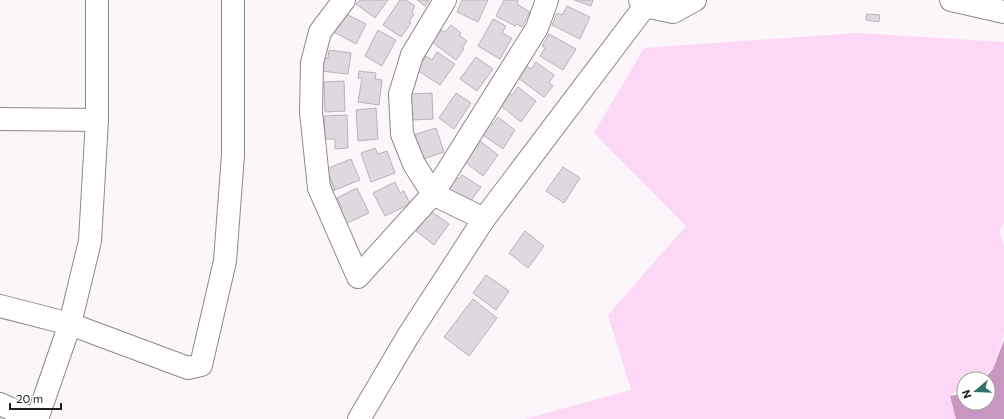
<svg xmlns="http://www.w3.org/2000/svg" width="1004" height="419" font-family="Commissioner,sans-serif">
<rect width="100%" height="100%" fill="#fcf5fa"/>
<path fill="#fdd7f6" d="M 857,33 L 1004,42 L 1004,223 L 999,231 L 1004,245 L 1004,334 L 993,369 L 977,379 L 964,379 L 964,387 L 950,396 L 956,419 L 525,419 L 631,390 L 608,315 L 686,226 L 594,133 L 644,48 Z"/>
<path fill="#c996c0" d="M 1004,340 L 1004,419 L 956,419 L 950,396 L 964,393 L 964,403 L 988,403 L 988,379 L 984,379 L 993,369 Z"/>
<g fill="#dfd8de" stroke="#b9b2b8">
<path d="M 360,0 L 388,0 L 375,18 L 356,4 Z"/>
<path d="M 400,0 L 406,0 L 415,6 L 412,12 L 414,14 L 409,22 L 411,23 L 401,37 L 383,25 Z"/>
<path d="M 417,0 L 429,0 L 425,6 Z"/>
<path d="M 462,0 L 488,0 L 478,22 L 457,12 Z"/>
<path d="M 504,0 L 518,0 L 517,4 L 530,12 L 522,27 L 517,24 L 515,26 L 496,16 Z"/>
<path d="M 574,0 L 593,0 L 591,6 Z"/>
<path d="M 567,6 L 590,17 L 580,39 L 552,25 L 557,13 L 562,15 Z"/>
<path d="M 346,14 L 366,24 L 356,44 L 332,31 L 338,21 L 341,22 Z"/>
<path d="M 867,14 L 880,15 L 879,22 L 866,20 Z"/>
<path d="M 493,19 L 506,26 L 502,33 L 512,38 L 500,59 L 478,46 Z"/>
<path d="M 451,25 L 461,33 L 459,35 L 467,41 L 462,48 L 464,49 L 456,60 L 432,42 L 441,30 L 445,32 Z"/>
<path d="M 378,30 L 396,40 L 382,66 L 365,56 Z"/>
<path d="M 549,34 L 576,49 L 563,70 L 540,56 L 545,48 L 542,46 Z"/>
<path d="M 329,50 L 351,53 L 348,74 L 321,71 L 323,58 L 328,58 Z"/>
<path d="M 437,52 L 455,64 L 440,85 L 417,70 L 426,56 L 432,60 Z"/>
<path d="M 476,57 L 493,69 L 477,91 L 460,79 Z"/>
<path d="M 536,62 L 554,75 L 549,83 L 553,86 L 544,97 L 518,78 L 527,66 L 531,69 Z"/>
<path d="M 359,71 L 376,73 L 375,79 L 382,80 L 379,105 L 358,102 L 362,78 L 358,78 Z"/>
<path d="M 344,81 L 345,111 L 325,112 L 324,82 Z"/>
<path d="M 518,87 L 536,101 L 521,122 L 500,105 L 508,92 L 512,95 Z"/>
<path d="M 432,93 L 433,119 L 412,120 L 411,94 Z"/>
<path d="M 456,93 L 471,103 L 454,129 L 439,118 Z"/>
<path d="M 376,108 L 378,139 L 358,141 L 356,110 Z"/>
<path d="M 347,115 L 348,148 L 335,149 L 335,139 L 325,139 L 324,116 Z"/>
<path d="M 498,117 L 515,130 L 503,149 L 480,133 L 488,122 L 492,125 Z"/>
<path d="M 436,128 L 444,152 L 421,160 L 413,135 Z"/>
<path d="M 480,141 L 498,155 L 483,176 L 461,159 L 470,147 L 474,150 Z"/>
<path d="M 375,148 L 378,154 L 387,151 L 395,173 L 371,182 L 361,153 Z"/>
<path d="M 351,159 L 360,180 L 335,190 L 326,169 Z"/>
<path d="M 563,167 L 580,178 L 564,203 L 546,191 Z"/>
<path d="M 329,175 L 335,190 L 331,192 L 325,177 Z"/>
<path d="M 462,175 L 481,187 L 468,205 L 447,188 L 456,177 L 459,179 Z"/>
<path d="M 395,182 L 400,193 L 404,191 L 410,204 L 385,216 L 373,193 Z"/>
<path d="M 357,188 L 369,213 L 345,224 L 338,210 L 342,208 L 337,198 Z"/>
<path d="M 431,211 L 449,224 L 434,245 L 416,231 Z"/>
<path d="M 525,231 L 544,246 L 528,268 L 509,253 Z"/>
<path d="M 486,275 L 509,291 L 496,310 L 473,293 Z"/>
<path d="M 473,299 L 497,318 L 469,356 L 444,337 Z"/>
</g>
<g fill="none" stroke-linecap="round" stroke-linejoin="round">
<g stroke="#8e888d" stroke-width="24">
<g id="minor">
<path d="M 344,0 L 320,32 L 312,63 L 311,112 L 319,188 L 358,277 L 433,194 L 537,28 L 547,0"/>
<path d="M 445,0 L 412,55 L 400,94 L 402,134 L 414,164 L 433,194 L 484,219"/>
<path d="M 640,0 L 645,6 L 673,12 L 695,0"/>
<path d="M 951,0 L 1004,12"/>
<path d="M 0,119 L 97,120"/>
<path d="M 0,306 L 70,324 L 188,368 L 201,365 L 225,261 L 233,155 L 233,0"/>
<path d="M 0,404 L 33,419"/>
<path d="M 37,419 L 70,324 L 90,241 L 97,120 L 97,0"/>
<path d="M 359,419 L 408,336 L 484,219 L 645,6"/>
</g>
</g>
<use href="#minor" stroke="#fff" stroke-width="22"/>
</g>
<g transform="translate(976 391) rotate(251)"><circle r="19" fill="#ffffff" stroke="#a6a5a6"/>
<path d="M0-3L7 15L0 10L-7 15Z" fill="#2d7369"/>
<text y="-6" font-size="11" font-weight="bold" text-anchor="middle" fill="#211e20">N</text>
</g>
<path d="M10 403v6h51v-6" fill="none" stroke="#211e20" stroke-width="2"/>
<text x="16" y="403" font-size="12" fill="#211e20" stroke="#ffffff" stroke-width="3" paint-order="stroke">20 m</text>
</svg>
